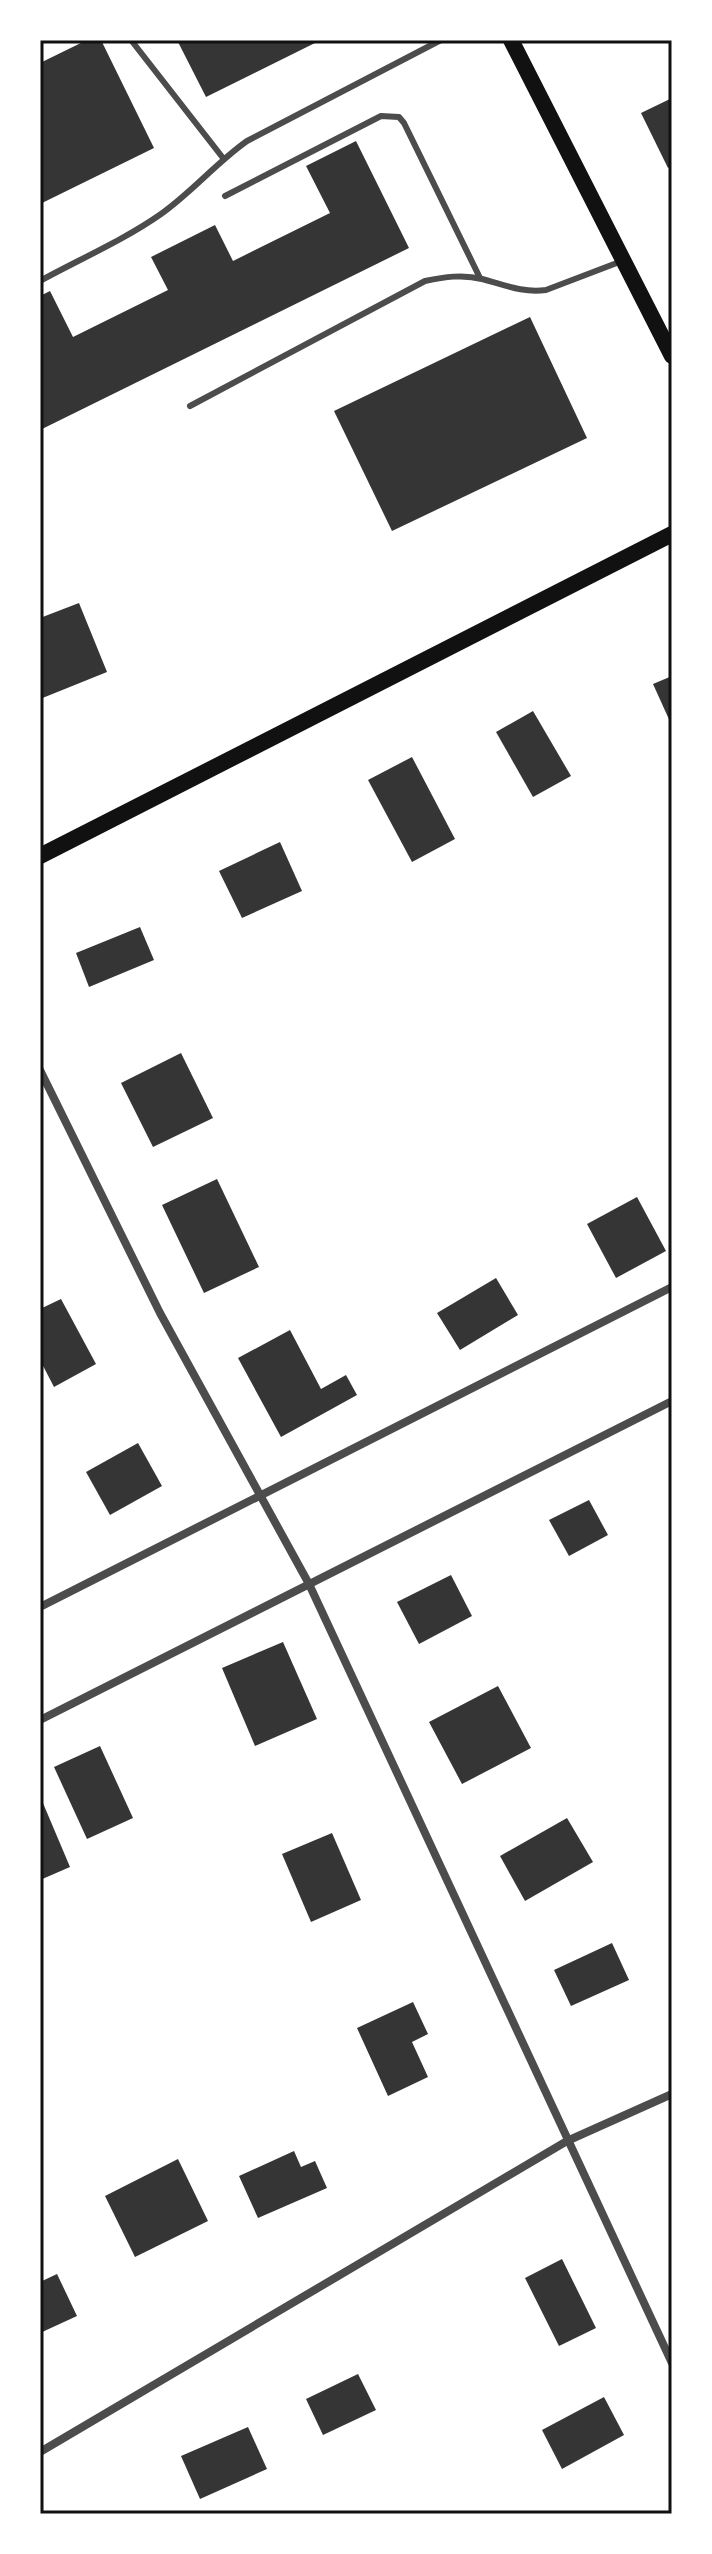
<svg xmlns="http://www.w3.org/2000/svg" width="712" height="2554" font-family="'Open Sans',sans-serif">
<rect width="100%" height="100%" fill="#fff"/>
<g fill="#353535">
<path d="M 87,40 L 101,40 L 154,148 L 40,204 L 40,63 Z"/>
<path d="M 177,40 L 321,40 L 206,97 Z"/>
<path d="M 672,98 L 672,166 L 668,168 L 641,113 Z"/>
<path d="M 356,141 L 409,248 L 40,430 L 40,296 L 50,291 L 73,337 L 168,290 L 151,257 L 215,225 L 233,261 L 330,213 L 306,166 Z"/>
<path d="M 530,317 L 587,438 L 392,531 L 334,411 Z"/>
<path d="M 79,603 L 107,672 L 40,699 L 40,618 Z"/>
<path d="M 672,676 L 672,726 L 653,684 Z"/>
<path d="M 533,711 L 571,776 L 533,797 L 496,732 Z"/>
<path d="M 412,757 L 455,839 L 412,862 L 368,780 Z"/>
<path d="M 280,842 L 302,891 L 242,918 L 219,871 Z"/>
<path d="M 140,927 L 154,960 L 89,987 L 76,953 Z"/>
<path d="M 181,1053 L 213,1118 L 153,1147 L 121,1083 Z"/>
<path d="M 217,1179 L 259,1267 L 204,1293 L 162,1205 Z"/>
<path d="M 637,1197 L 666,1251 L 616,1278 L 587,1224 Z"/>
<path d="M 496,1278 L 518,1315 L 460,1350 L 437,1313 Z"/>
<path d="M 61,1299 L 96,1364 L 54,1387 L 40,1360 L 40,1309 Z"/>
<path d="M 290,1330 L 321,1389 L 346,1375 L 357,1395 L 281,1437 L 238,1358 Z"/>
<path d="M 138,1443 L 162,1486 L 110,1515 L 86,1472 Z"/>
<path d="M 589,1500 L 608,1535 L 569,1556 L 549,1520 Z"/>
<path d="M 451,1575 L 472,1616 L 419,1644 L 397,1602 Z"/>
<path d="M 283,1642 L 317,1719 L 255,1746 L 222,1668 Z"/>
<path d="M 498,1686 L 531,1748 L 462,1784 L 429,1722 Z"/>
<path d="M 100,1746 L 133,1818 L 87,1839 L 54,1767 Z"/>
<path d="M 40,1796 L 70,1867 L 40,1880 Z"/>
<path d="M 567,1818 L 593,1862 L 525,1901 L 500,1856 Z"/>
<path d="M 332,1833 L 361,1900 L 311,1922 L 282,1854 Z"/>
<path d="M 612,1943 L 629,1980 L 571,2006 L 554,1970 Z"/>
<path d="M 413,2002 L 428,2034 L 412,2042 L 428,2077 L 388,2096 L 357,2028 Z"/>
<path d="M 294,2151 L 301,2167 L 315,2161 L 327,2188 L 258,2218 L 239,2176 Z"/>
<path d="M 178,2159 L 208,2221 L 135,2257 L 105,2196 Z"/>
<path d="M 562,2259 L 596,2328 L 559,2346 L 525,2278 Z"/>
<path d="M 57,2274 L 77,2316 L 40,2333 L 40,2282 Z"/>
<path d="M 358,2374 L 376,2410 L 323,2435 L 306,2399 Z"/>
<path d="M 604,2397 L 624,2435 L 562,2469 L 542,2430 Z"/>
<path d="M 248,2427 L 267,2469 L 200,2499 L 181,2456 Z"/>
</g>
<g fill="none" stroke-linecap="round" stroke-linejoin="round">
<g stroke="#4c4c4c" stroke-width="6">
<path d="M 131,40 L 223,158"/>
<path d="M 225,196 L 381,116 L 399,117 L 404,123 L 480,278"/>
<path d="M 40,281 C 80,259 124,240 161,214 C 192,192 216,163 247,141 L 441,40"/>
<path d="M 190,406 L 425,281 C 444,277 463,274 482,279 C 505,285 522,293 546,290 L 622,261"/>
</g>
<g stroke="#4c4c4c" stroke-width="8">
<path d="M 40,1070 L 160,1313 L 309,1584 L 672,2363"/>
<path d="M 40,1607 L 672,1287"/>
<path d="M 40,1720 L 672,1401"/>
<path d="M 40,2452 L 567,2141 L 672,2094"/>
</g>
<g stroke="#111" stroke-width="16">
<path d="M 511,40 L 672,356"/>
<path d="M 40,856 L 672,534"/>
</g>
</g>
<rect width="712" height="2554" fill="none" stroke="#ffffff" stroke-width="84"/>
<rect x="42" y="42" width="628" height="2470" fill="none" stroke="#111" stroke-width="3"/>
</svg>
